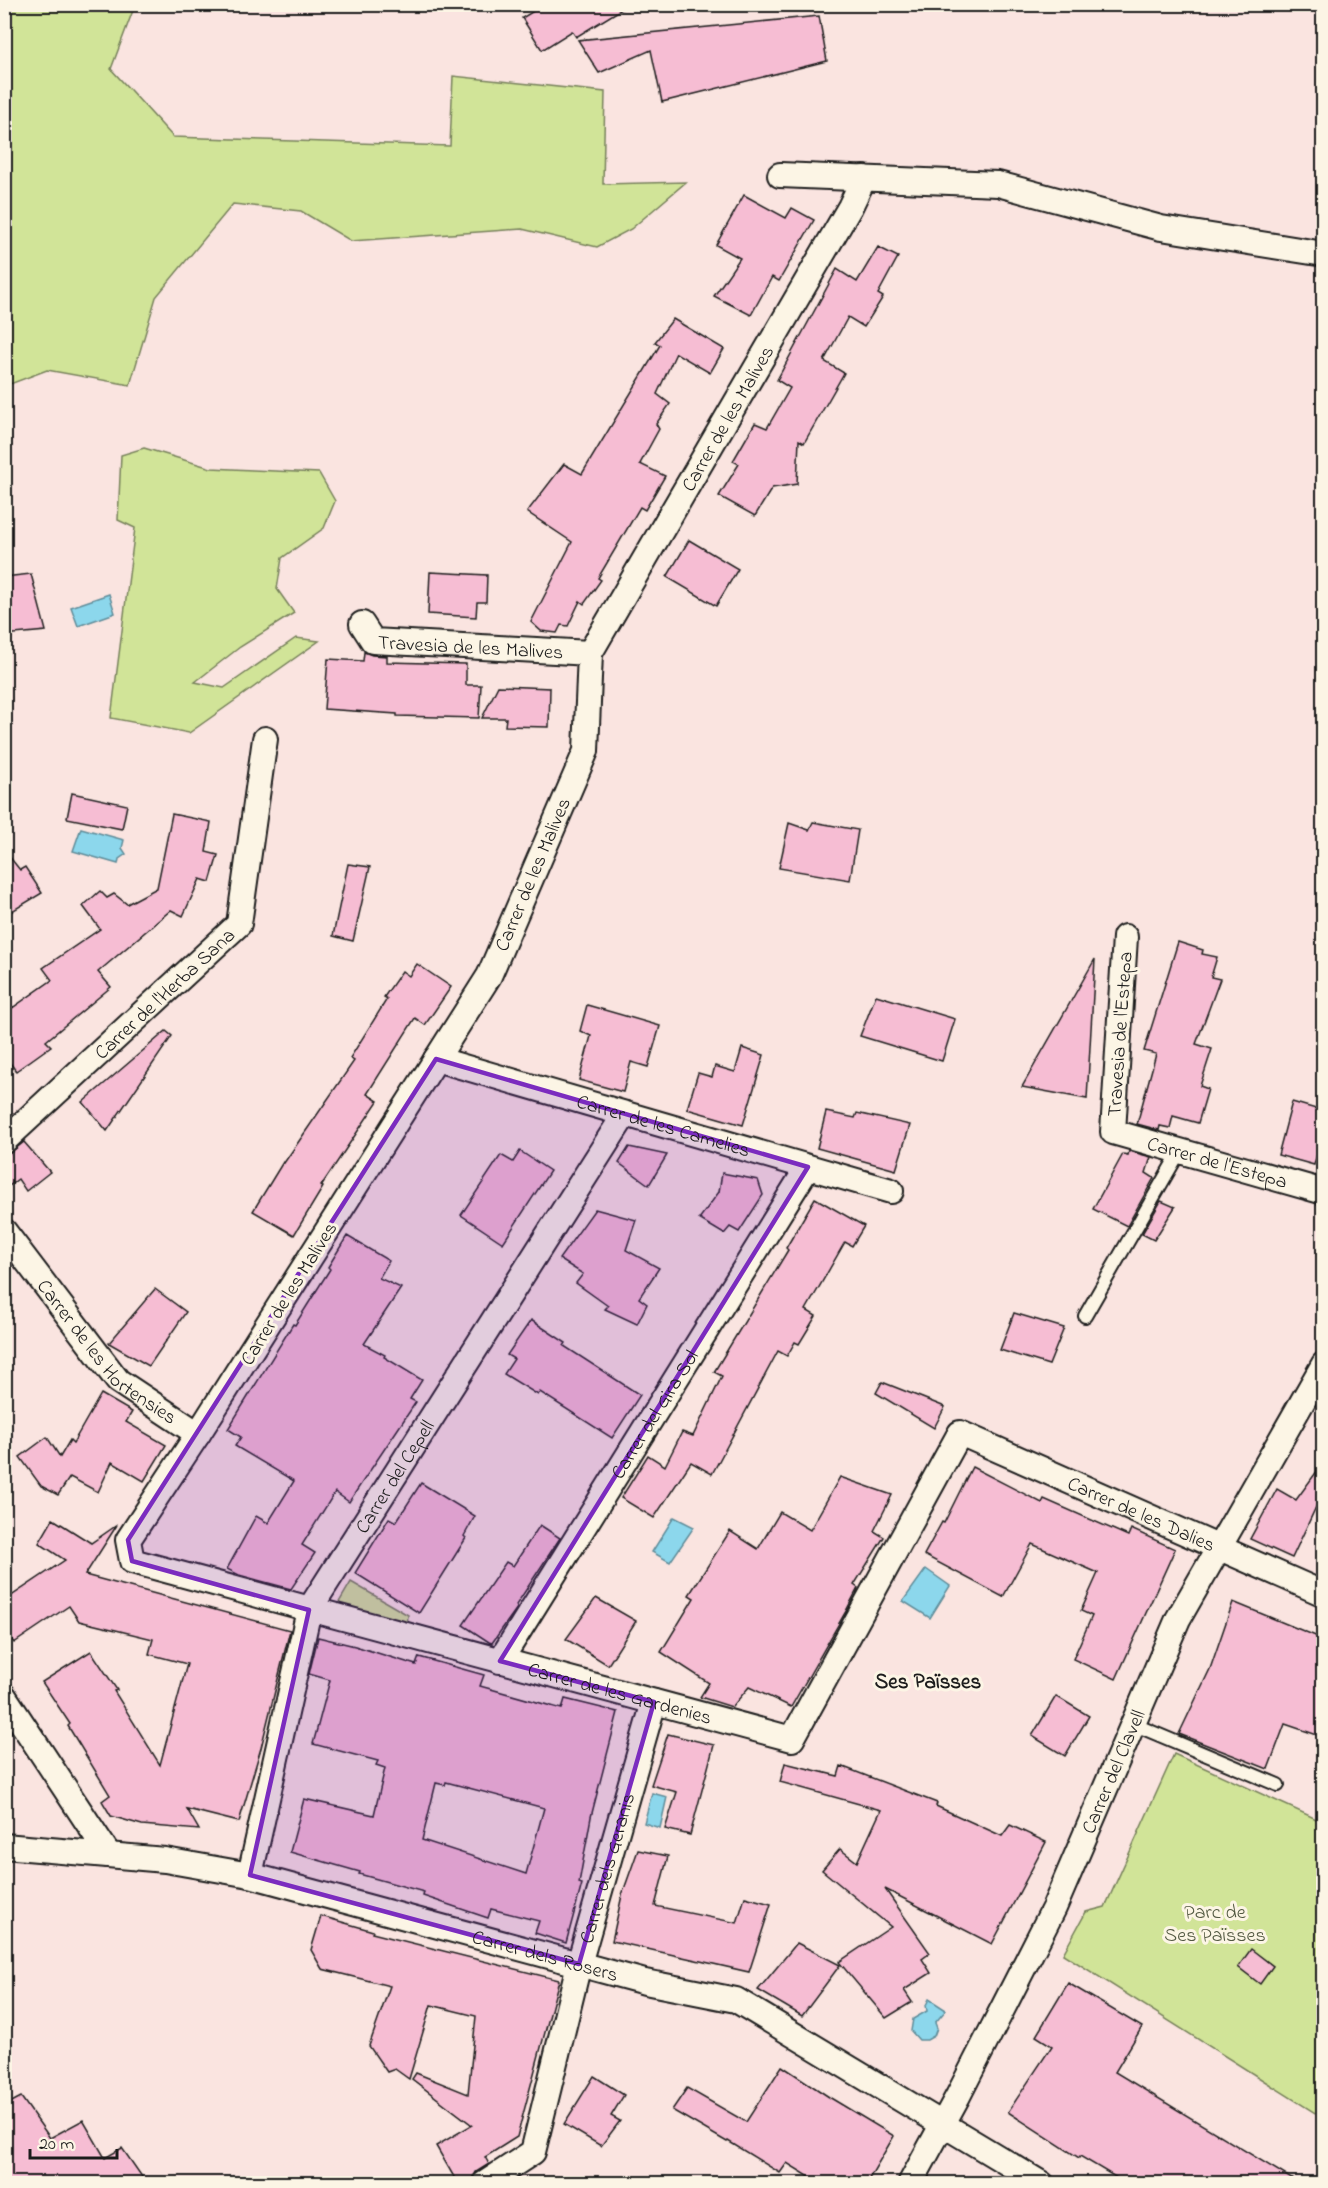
<svg xmlns="http://www.w3.org/2000/svg" width="1328" height="2188" font-family="'Indie Flower',sans-serif">
<rect width="100%" height="100%" fill="#fae4e0"/>
<filter id="ink" filterUnits="userSpaceOnUse"><feTurbulence type="fractalNoise" baseFrequency=".0167" numOctaves="2"/><feDisplacementMap in="SourceGraphic" scale="12" xChannelSelector="R" yChannelSelector="G"/><feConvolveMatrix kernelMatrix="1 2 1 2 8 2 1 2 1" color-interpolation-filters="sRGB"/></filter>
<g filter="url(#ink)">
<g fill="#d1e498" stroke="#76805a" stroke-width="1.5">
<path d="M 5,4 L 135,5 L 111,69 L 173,137 L 450,146 L 453,76 L 605,92 L 603,184 L 686,182 L 631,229 L 597,247 L 522,229 L 351,241 L 301,211 L 233,204 L 156,297 L 130,385 L 47,370 L 5,386 Z"/>
<path d="M 144,448 L 211,468 L 319,473 L 335,501 L 324,528 L 282,558 L 277,589 L 294,613 L 240,647 L 195,682 L 224,688 L 296,638 L 319,641 L 189,733 L 111,718 L 135,528 L 118,520 L 121,455 Z"/>
<path d="M 351,1582 L 408,1615 L 407,1630 L 335,1609 Z"/>
<path d="M 1174,1754 L 1323,1822 L 1323,2118 L 1063,1954 L 1086,1912 L 1105,1907 Z"/>
</g>
<g fill="#8cd7ec" stroke="#5f8c99" stroke-width="1.5">
<path d="M 109,594 L 115,613 L 78,626 L 71,607 Z"/>
<path d="M 81,828 L 124,840 L 122,848 L 126,854 L 119,859 L 118,864 L 73,851 Z"/>
<path d="M 674,1517 L 694,1527 L 670,1562 L 652,1552 Z"/>
<path d="M 926,1569 L 950,1586 L 930,1618 L 903,1601 Z"/>
<path d="M 652,1793 L 667,1797 L 660,1828 L 644,1823 Z"/>
<path d="M 929,1999 L 946,2010 L 935,2023 L 937,2028 L 934,2036 L 927,2040 L 919,2040 L 911,2031 L 913,2019 L 927,2011 L 926,2005 Z"/>
</g>
<g fill="#f6bdd3" stroke="#1c1c1c" stroke-width="1.5" fill-rule="evenodd">
<path d="M 545,4 L 630,4 L 576,37 L 572,31 L 542,50 L 522,18 Z"/>
<path d="M 819,16 L 827,61 L 662,102 L 651,50 L 599,73 L 578,40 Z"/>
<path d="M 744,195 L 786,218 L 792,208 L 814,220 L 779,281 L 772,277 L 751,315 L 714,296 L 740,258 L 716,245 Z"/>
<path d="M 878,247 L 898,257 L 878,294 L 883,297 L 864,327 L 848,317 L 824,361 L 844,373 L 804,443 L 799,440 L 797,484 L 772,488 L 755,516 L 719,496 L 739,464 L 733,461 L 755,423 L 767,428 L 790,388 L 777,380 L 837,269 L 857,282 Z"/>
<path d="M 673,319 L 724,349 L 710,373 L 676,353 L 657,394 L 670,404 L 656,424 L 659,429 L 640,464 L 665,476 L 645,510 L 640,507 L 598,578 L 601,580 L 584,604 L 580,601 L 568,626 L 561,625 L 557,633 L 541,631 L 531,622 L 572,542 L 527,512 L 564,464 L 582,474 L 660,345 L 655,342 Z"/>
<path d="M 689,540 L 738,569 L 716,606 L 667,577 Z"/>
<path d="M 430,572 L 487,575 L 486,602 L 477,602 L 476,617 L 428,614 Z"/>
<path d="M 31,574 L 46,631 L 4,635 L 4,577 Z"/>
<path d="M 364,652 L 372,655 L 387,656 L 387,662 L 466,664 L 466,685 L 481,685 L 479,718 L 397,716 L 397,714 L 324,709 L 328,659 L 363,661 Z"/>
<path d="M 498,686 L 550,688 L 549,727 L 505,726 L 506,718 L 482,718 Z"/>
<path d="M 72,793 L 127,805 L 122,829 L 67,818 Z"/>
<path d="M 172,814 L 211,822 L 206,852 L 218,855 L 210,882 L 200,879 L 183,916 L 171,910 L 98,972 L 111,987 L 46,1041 L 51,1046 L 16,1071 L 4,1055 L 4,1014 L 52,980 L 43,968 L 100,929 L 83,906 L 100,891 L 107,898 L 114,894 L 127,904 L 157,888 Z"/>
<path d="M 813,822 L 858,830 L 850,880 L 779,868 L 789,823 L 809,830 Z"/>
<path d="M 4,850 L 20,870 L 25,867 L 42,893 L 4,916 Z"/>
<path d="M 348,864 L 370,867 L 353,941 L 333,936 Z"/>
<path d="M 1178,942 L 1203,950 L 1202,954 L 1217,957 L 1211,977 L 1220,979 L 1196,1044 L 1212,1049 L 1200,1086 L 1208,1089 L 1198,1123 L 1173,1116 L 1170,1128 L 1160,1126 L 1159,1130 L 1137,1124 L 1156,1054 L 1144,1051 Z"/>
<path d="M 1095,959 L 1087,1099 L 1022,1087 Z"/>
<path d="M 417,964 L 451,987 L 425,1025 L 415,1018 L 367,1094 L 378,1101 L 321,1186 L 323,1187 L 294,1235 L 253,1211 L 283,1162 L 284,1163 L 354,1061 L 350,1058 L 387,999 L 384,997 L 402,971 L 409,976 Z"/>
<path d="M 876,995 L 955,1019 L 942,1061 L 860,1036 Z"/>
<path d="M 587,1005 L 660,1026 L 648,1067 L 631,1062 L 623,1092 L 579,1080 L 591,1036 L 580,1031 Z"/>
<path d="M 166,1031 L 172,1036 L 107,1131 L 83,1102 Z"/>
<path d="M 742,1048 L 764,1055 L 743,1125 L 687,1109 L 698,1073 L 712,1077 L 715,1066 L 735,1072 Z"/>
<path d="M 1292,1102 L 1323,1111 L 1323,1132 L 1314,1165 L 1278,1155 Z"/>
<path d="M 826,1112 L 855,1118 L 857,1113 L 910,1125 L 896,1170 L 817,1148 Z"/>
<path d="M 24,1142 L 50,1172 L 26,1191 L 18,1179 L 4,1190 L 4,1158 Z"/>
<path d="M 629,1147 L 667,1155 L 649,1185 L 619,1163 Z"/>
<path d="M 520,1151 L 550,1171 L 503,1243 L 461,1215 L 501,1155 L 513,1162 Z"/>
<path d="M 1129,1151 L 1151,1157 L 1146,1173 L 1154,1178 L 1127,1226 L 1093,1209 L 1123,1154 L 1128,1155 Z"/>
<path d="M 722,1173 L 758,1180 L 763,1195 L 739,1232 L 730,1227 L 724,1234 L 699,1219 L 719,1192 Z"/>
<path d="M 815,1198 L 864,1226 L 852,1246 L 845,1242 L 806,1310 L 816,1316 L 799,1344 L 795,1342 L 787,1356 L 778,1351 L 712,1474 L 691,1462 L 654,1518 L 621,1498 L 648,1455 L 665,1466 L 682,1432 L 693,1436 L 722,1376 L 714,1372 L 788,1250 L 786,1248 Z"/>
<path d="M 1161,1201 L 1175,1207 L 1154,1240 L 1142,1234 Z"/>
<path d="M 595,1209 L 636,1220 L 626,1250 L 659,1268 L 639,1298 L 647,1304 L 637,1324 L 605,1309 L 608,1306 L 576,1283 L 583,1274 L 559,1259 Z"/>
<path d="M 347,1236 L 389,1261 L 379,1278 L 401,1288 L 364,1344 L 385,1355 L 384,1357 L 422,1380 L 410,1399 L 416,1402 L 349,1502 L 335,1492 L 302,1545 L 315,1553 L 291,1589 L 239,1575 L 227,1569 L 256,1516 L 268,1523 L 294,1481 L 235,1446 L 241,1437 L 228,1429 L 293,1324 L 295,1325 L 330,1269 L 328,1267 Z"/>
<path d="M 155,1289 L 186,1312 L 149,1366 L 109,1343 Z"/>
<path d="M 1014,1313 L 1064,1328 L 1049,1365 L 1000,1350 Z"/>
<path d="M 531,1320 L 566,1343 L 564,1346 L 640,1395 L 612,1438 L 540,1392 L 538,1395 L 504,1374 L 514,1359 L 507,1355 Z"/>
<path d="M 882,1382 L 945,1407 L 934,1428 L 876,1393 Z"/>
<path d="M 101,1394 L 132,1412 L 126,1422 L 166,1445 L 144,1481 L 112,1462 L 98,1492 L 70,1477 L 58,1495 L 41,1486 L 20,1457 L 47,1437 L 60,1457 L 70,1440 L 73,1443 Z"/>
<path d="M 1323,1463 L 1323,1492 L 1292,1558 L 1250,1539 L 1277,1489 L 1296,1500 Z"/>
<path d="M 972,1467 L 1042,1503 L 1044,1499 L 1128,1536 L 1131,1529 L 1175,1549 L 1116,1679 L 1073,1659 L 1092,1616 L 1081,1611 L 1098,1573 L 1032,1544 L 1003,1597 L 924,1555 L 942,1522 L 944,1523 Z"/>
<path d="M 840,1477 L 892,1495 L 874,1531 L 884,1537 L 854,1585 L 858,1588 L 846,1611 L 791,1707 L 749,1687 L 732,1707 L 700,1697 L 709,1683 L 661,1652 L 694,1598 L 689,1595 L 730,1531 L 758,1549 L 780,1512 L 810,1530 Z"/>
<path d="M 421,1483 L 475,1516 L 464,1536 L 466,1538 L 419,1613 L 355,1573 L 389,1518 L 396,1522 Z"/>
<path d="M 53,1519 L 91,1543 L 117,1525 L 85,1575 L 290,1630 L 261,1748 L 239,1822 L 187,1809 L 199,1830 L 142,1825 L 111,1816 L 102,1801 L 110,1795 L 68,1726 L 70,1724 L 42,1682 L 91,1651 L 117,1690 L 114,1691 L 160,1765 L 187,1664 L 149,1654 L 153,1639 L 79,1621 L 69,1606 L 14,1643 L 4,1629 L 4,1601 L 65,1560 L 39,1543 Z"/>
<path d="M 540,1525 L 560,1538 L 516,1605 L 517,1608 L 492,1643 L 489,1642 L 463,1625 L 506,1562 L 513,1566 Z"/>
<path d="M 596,1598 L 636,1621 L 608,1665 L 566,1639 Z"/>
<path d="M 1233,1602 L 1323,1639 L 1323,1737 L 1285,1724 L 1268,1769 L 1179,1734 L 1210,1669 Z"/>
<path d="M 318,1637 L 355,1646 L 416,1665 L 419,1657 L 484,1675 L 480,1686 L 562,1709 L 565,1699 L 618,1712 L 591,1817 L 579,1883 L 582,1884 L 566,1943 L 535,1933 L 539,1921 L 491,1909 L 488,1918 L 423,1896 L 424,1892 L 359,1874 L 360,1872 L 290,1852 L 304,1799 L 374,1815 L 385,1768 L 376,1765 L 378,1761 L 313,1744 L 330,1680 L 309,1674 ZM 446,1782 L 544,1808 L 526,1874 L 422,1840 L 436,1783 L 445,1785 Z"/>
<path d="M 1056,1696 L 1089,1716 L 1065,1756 L 1032,1736 Z"/>
<path d="M 668,1734 L 714,1745 L 690,1835 L 665,1829 L 677,1792 L 651,1785 Z"/>
<path d="M 785,1763 L 838,1776 L 841,1766 L 937,1803 L 936,1806 L 1002,1836 L 1010,1825 L 1046,1842 L 992,1944 L 885,1889 L 930,1953 L 922,1959 L 931,1973 L 904,1990 L 912,2002 L 886,2018 L 839,1962 L 891,1927 L 822,1870 L 840,1849 L 857,1862 L 881,1810 L 780,1782 Z"/>
<path d="M 638,1850 L 668,1856 L 655,1906 L 737,1923 L 745,1897 L 771,1904 L 749,1972 L 612,1941 L 622,1895 Z"/>
<path d="M 321,1916 L 373,1931 L 372,1933 L 559,1980 L 517,2137 L 485,2157 L 489,2164 L 476,2172 L 470,2184 L 458,2184 L 436,2146 L 472,2125 L 412,2079 L 416,2073 L 468,2094 L 476,2016 L 431,2005 L 409,2079 L 395,2069 L 387,2072 L 369,2046 L 390,1986 L 322,1969 L 311,1950 Z"/>
<path d="M 797,1943 L 840,1965 L 802,2016 L 758,1990 Z"/>
<path d="M 1251,1949 L 1273,1966 L 1260,1984 L 1238,1967 Z"/>
<path d="M 1068,1983 L 1142,2027 L 1115,2072 L 1300,2184 L 1127,2184 L 1080,2156 L 1079,2158 L 1008,2112 L 1052,2046 L 1036,2036 Z"/>
<path d="M 782,2066 L 829,2097 L 894,2136 L 866,2184 L 821,2184 L 787,2163 L 780,2173 L 728,2141 L 727,2142 L 672,2110 L 687,2088 L 746,2122 Z"/>
<path d="M 594,2076 L 624,2095 L 611,2116 L 620,2121 L 601,2146 L 564,2124 Z"/>
<path d="M 21,2097 L 50,2138 L 83,2120 L 105,2158 L 122,2148 L 147,2184 L 4,2184 L 4,2106 Z"/>
</g>
<g fill="none" stroke-linecap="round" stroke-linejoin="round">
<g stroke="#1c1c1c" stroke-width="16">
<g id="service">
<path d="M 1085,1316 L 1180,1151"/>
<path d="M 1133,1724 L 1278,1785"/>
</g>
</g>
<g stroke="#1c1c1c" stroke-width="28">
<g id="minor">
<path d="M 780,175 L 998,184 L 1161,228 L 1324,254"/>
<path id="s1" d="M 864,178 L 850,207 L 590,653 L 586,751 L 489,976 L 198,1434 L 128,1540 L 132,1561 L 792,1739 L 960,1433 L 1324,1594"/>
<path id="s2" d="M 362,624 L 373,641 L 590,653"/>
<path id="s3" d="M 1125,937 L 1113,1132 L 1324,1192"/>
<path id="s4" d="M 436,1059 L 891,1191"/>
<path id="s5" d="M 4,1141 L 239,924 L 265,739"/>
<path id="s6" d="M 4,1231 L 118,1381 L 198,1434"/>
<path id="s7" d="M 500,1661 L 808,1167"/>
<path d="M 4,1696 L 109,1855"/>
<path id="s8" d="M 4,1846 L 165,1860 L 250,1875 L 645,1982 L 736,2000 L 1042,2184"/>
<path id="s9" d="M 250,1875 L 309,1610 L 625,1114"/>
<path id="s10" d="M 484,2184 L 533,2152 L 579,1964 L 654,1702"/>
<path id="s11" d="M 910,2184 L 958,2096 L 1054,1908 L 1178,1619 L 1324,1364"/>
</g>
</g>
<use href="#service" stroke="#fcf5e5" stroke-width="12"/>
<use href="#minor" stroke="#fcf5e5" stroke-width="24"/>
</g>
</g>
<path fill="#7b2cbf" fill-opacity="0.2" stroke="#7b2cbf" stroke-width="4.5" stroke-linejoin="round" d="M 436,1059 L 808,1167 L 500,1661 L 654,1702 L 579,1964 L 250,1875 L 309,1610 L 132,1561 L 128,1540 Z"/>
<g text-anchor="middle" stroke-width="6" stroke-linejoin="round" paint-order="stroke">
<g font-size="20" fill="#1c1c1c" stroke="#fcf5e5">
<text transform="translate(727 418) rotate(-60)" y="7">Carrer de les Malives</text>
<text dy="7" stroke="none"><textPath href="#s2" startOffset="118">Travesia de les Malives</textPath></text>
<text transform="translate(532 874) rotate(-67)" y="7">Carrer de les Malives</text>
<text dy="7" stroke="none"><textPath href="#s5" startOffset="218">Carrer de l'Herba Sana</textPath></text>
<text transform="translate(1119 1034) rotate(-86)" y="7">Travesia de l'Estepa</text>
<text dy="7" stroke="none"><textPath href="#s4" startOffset="237">Carrer de les Camelies</textPath></text>
<text dy="7" stroke="none"><textPath href="#s3" startOffset="304">Carrer de l'Estepa</textPath></text>
<text transform="translate(288 1293) rotate(-58)" y="7">Carrer de les Malives</text>
<text dy="7" stroke="none"><textPath href="#s6" startOffset="160">Carrer de les Hortensies</textPath></text>
<text dy="7" stroke="none"><textPath href="#s7" startOffset="291">Carrer del Gira Sol</textPath></text>
<text dy="7" stroke="none"><textPath href="#s9" startOffset="430">Carrer del Cepell</textPath></text>
<text dy="7" stroke="none"><textPath href="#s1" startOffset="2814">Carrer de les Dalies</textPath></text>
<text dy="7" stroke="none"><textPath href="#s1" startOffset="2088">Carrer de les Gardenies</textPath></text>
<text dy="7" stroke="none"><textPath href="#s11" startOffset="460">Carrer del Clavell</textPath></text>
<text dy="7" stroke="none"><textPath href="#s10" startOffset="352">Carrer dels Geranis</textPath></text>
<text dy="7" stroke="none"><textPath href="#s8" startOffset="554">Carrer dels Rosers</textPath></text>
</g>
<g font-size="20" fill="#525841" stroke="#fcf5e5">
<text x="1215" y="1918">Parc de<tspan x="1215" dy="23">Ses Païsses</tspan></text>
</g>
<g font-size="21" font-weight="bold" fill="#1c1c1c" stroke="#fcf5e5">
<text x="928" y="1688">Ses Païsses</text>
</g>
</g>
<rect width="1328" height="2188" fill="none" stroke="#fcf5e5" stroke-width="24"/>
<rect x="12" y="12" width="1304" height="2164" fill="none" stroke="#1c1c1c" stroke-width="2" filter="url(#ink)"/>
<path d="M30 2149v9h87v-9" fill="none" stroke="#1c1c1c" stroke-width="3"/>
<text x="39" y="2149" font-size="18" fill="#1c1c1c" stroke="#fcf5e5" stroke-width="4.5" paint-order="stroke">20 m</text>
</svg>
